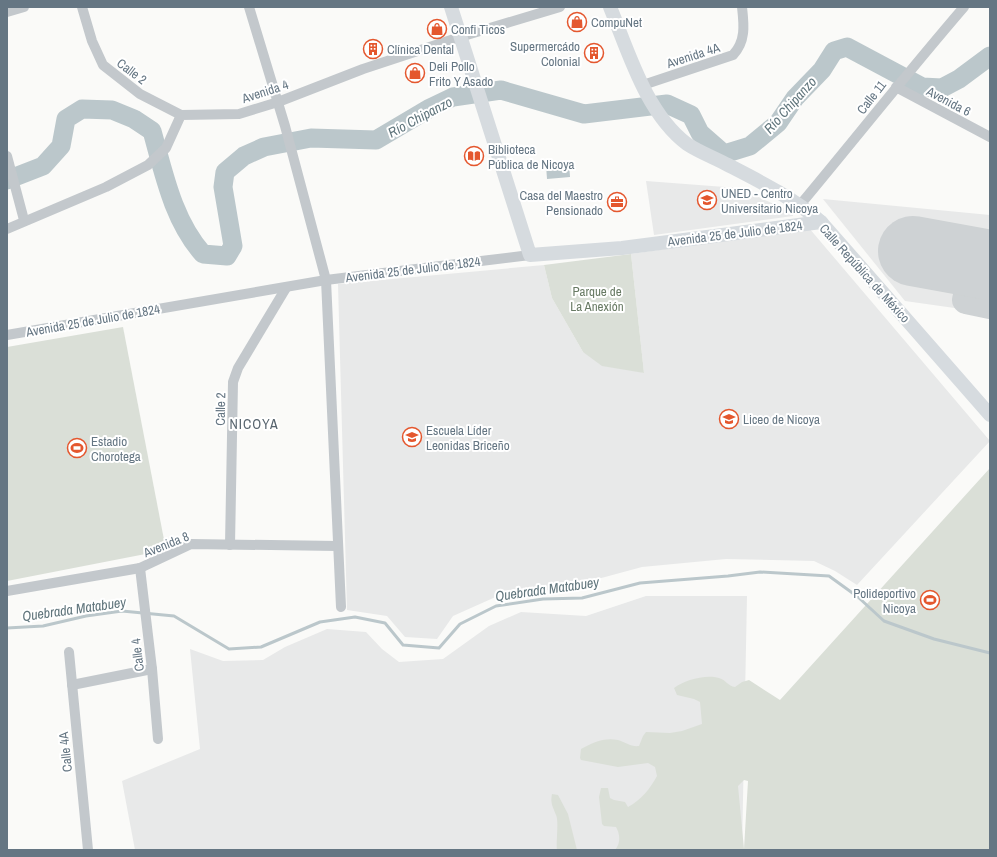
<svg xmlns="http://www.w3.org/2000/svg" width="997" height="857" font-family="'Archivo Narrow',sans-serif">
<rect width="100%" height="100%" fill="#fafaf8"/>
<g fill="#e8e9e9">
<path d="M 646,181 L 738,188 L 792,212 L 793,216 L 654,235 Z"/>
<path d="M 823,199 L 990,215 L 990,313 L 905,301 Z"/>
<path d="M 809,228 L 990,441 L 857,585 L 835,571 L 814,561 L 726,559 L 642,567 L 557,590 L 509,591 L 453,616 L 437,639 L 405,637 L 387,616 L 347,610 L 338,284 L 544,265 L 552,298 L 583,352 L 644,373 L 631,254 Z"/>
<path d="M 646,596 L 747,596 L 742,850 L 135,850 L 122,781 L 200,749 L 190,649 L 223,661 L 263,660 L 285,647 L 327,629 L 366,632 L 382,649 L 399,662 L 443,659 L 489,626 L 521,612 L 586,616 Z"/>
</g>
<g fill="#dadfd7" fill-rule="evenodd">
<path d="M 631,254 L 644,373 L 602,366 L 583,352 L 552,298 L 544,265 Z"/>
<path d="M 123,327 L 166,550 L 7,581 L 7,347 Z"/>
<path d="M 990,468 L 990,850 L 615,850 C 621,843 620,834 616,827 L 604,826 L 602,824 L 599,797 L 601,788 L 608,788 L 610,798 L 614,800 L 625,802 L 628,807 C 641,800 650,789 657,776 L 655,767 L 648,763 L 618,767 L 581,760 L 580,758 L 581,749 C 592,743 604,737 618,740 C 625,742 631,747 639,746 L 643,736 L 646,732 L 670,733 L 682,731 L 702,724 L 700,702 L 694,699 L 677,695 L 674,688 C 684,680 706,674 719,678 C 726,680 728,686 735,687 L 742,682 L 749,680 L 780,700 ZM 744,780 L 748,781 L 744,849 L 738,786 Z"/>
<path d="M 552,794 L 558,795 L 568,814 L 577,850 L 557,850 C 556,841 559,821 556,815 C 553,807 550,803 552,794 Z"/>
</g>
<path fill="#bbc7cb" d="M 569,163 L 570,177 L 547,179 L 546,165 Z"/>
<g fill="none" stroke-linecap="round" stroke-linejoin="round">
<path stroke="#bbc7cb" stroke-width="3" d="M 7,628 L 43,626 L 86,616 L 122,611 L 174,616 L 229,649 L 261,647 L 320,622 L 355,617 L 385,623 L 403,645 L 439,648 L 460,624 L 496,606 L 543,599 L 582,598 L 640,583 L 728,576 L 760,572 L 829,576 L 858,597 L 884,621 L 934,639 L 990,653"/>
<path stroke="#bbc7cb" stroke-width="19" d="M 7,180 L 43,166 L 61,146 L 66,119 L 82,109 L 112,110 L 134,119 L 152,131 C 164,174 173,220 203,254 L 227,256 L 233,246 L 223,187 L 225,172 L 244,156 L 264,147 L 311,138 L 376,140 L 430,108 L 453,97 L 501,90 L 584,114 L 667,104 L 691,115 L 700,133 L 724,154 L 750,146 L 778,123 L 795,98 L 822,70 L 834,51 L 847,47 L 922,87 L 942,88 L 959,79 L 990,56"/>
<path stroke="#ced2d4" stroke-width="28" d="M 975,262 L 966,300 L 990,305"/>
<path stroke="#ced2d4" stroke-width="70" d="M 913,251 L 990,265"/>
<g stroke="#c3c8cc" stroke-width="10">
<path d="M 82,7 L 92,41 L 103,65 L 140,94 L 181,115"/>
<path d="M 249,7 L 285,126 L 326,280 L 341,607"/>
<path d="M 7,12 L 24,7"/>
<path d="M 643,85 L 733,55 C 746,41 744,25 742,7"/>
<path d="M 896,87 L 990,137"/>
<path d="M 7,156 L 24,220"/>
<path d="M 800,205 C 855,139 908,72 964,7"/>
<path d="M 7,229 L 106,187 L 148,165 L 166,148 L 181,115 L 239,114 L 278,102 L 363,69 L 460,37 L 560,7"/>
<path d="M 7,335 L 326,280 L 530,255"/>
<path d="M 230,545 L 233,382 L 238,368 L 286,288"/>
<path d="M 140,568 L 152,669 L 158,739"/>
<path d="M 7,591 L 140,568 L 191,544 L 337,546"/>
<path d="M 69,652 L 88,850"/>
<path d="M 72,685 L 152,669"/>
</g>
<g stroke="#d6dbdf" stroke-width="14">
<path d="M 451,7 L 530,255 L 622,248 L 821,222"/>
<path d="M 610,7 C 629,53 646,113 687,144 C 699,152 715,158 728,165 C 761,182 793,198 821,222 L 990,415"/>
</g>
</g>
<defs>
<g id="shop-ring" transform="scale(1)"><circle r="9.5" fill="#fff" stroke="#e4572e" stroke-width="1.5"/><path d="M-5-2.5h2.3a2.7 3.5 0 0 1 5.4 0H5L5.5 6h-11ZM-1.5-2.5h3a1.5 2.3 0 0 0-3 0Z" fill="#e4572e"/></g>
<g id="building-ring" transform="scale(1)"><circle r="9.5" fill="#fff" stroke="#e4572e" stroke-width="1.5"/><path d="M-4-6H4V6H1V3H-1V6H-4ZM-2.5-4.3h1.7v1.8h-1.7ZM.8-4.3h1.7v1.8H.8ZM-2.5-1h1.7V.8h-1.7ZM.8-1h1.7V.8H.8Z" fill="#e4572e"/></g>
<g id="library-ring" transform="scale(1)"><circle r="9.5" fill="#fff" stroke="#e4572e" stroke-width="1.5"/><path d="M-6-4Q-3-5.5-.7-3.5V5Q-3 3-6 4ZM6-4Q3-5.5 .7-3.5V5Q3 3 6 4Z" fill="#e4572e"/></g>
<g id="university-ring" transform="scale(1)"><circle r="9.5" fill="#fff" stroke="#e4572e" stroke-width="1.5"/><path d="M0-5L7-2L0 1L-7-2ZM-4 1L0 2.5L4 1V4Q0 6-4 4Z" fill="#e4572e"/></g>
<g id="office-ring" transform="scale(1)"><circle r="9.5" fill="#fff" stroke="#e4572e" stroke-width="1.5"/><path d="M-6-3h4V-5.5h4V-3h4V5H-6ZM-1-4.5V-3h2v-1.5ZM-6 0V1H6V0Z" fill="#e4572e"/></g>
<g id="school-ring" transform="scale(1)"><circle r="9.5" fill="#fff" stroke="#e4572e" stroke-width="1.5"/><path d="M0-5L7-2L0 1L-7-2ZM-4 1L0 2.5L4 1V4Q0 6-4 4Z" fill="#e4572e"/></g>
<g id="stadium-ring" transform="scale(1)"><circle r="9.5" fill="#fff" stroke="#e4572e" stroke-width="1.5"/><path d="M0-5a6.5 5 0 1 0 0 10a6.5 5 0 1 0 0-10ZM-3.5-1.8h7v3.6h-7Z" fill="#e4572e"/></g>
</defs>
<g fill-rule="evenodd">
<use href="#shop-ring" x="577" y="22"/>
<use href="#shop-ring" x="437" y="29"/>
<use href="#building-ring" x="373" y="49"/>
<use href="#building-ring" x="594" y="53"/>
<use href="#shop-ring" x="415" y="73"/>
<use href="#library-ring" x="474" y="156"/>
<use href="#university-ring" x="707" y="200"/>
<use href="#office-ring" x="617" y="202"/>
<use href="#school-ring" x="729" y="419"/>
<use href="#school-ring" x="412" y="437"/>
<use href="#stadium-ring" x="77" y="448"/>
<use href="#stadium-ring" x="930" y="600"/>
</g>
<g text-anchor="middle" stroke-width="4" stroke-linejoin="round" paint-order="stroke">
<g font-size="13" fill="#657683" stroke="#fff" text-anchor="start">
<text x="591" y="27">CompuNet</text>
<text x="451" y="34">Confi Ticos</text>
<text x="580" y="51" text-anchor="end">Supermercádo<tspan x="580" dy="15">Colonial</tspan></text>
<text x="387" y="54">Clínica Dental</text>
<text x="429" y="71">Deli Pollo<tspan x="429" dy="15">Frito Y Asado</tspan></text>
<text x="488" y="154">Biblioteca<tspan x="488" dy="15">Pública de Nicoya</tspan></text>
<text x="721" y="198">UNED - Centro<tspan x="721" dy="15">Universitario Nicoya</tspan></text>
<text x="603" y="200" text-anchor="end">Casa del Maestro<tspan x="603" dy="15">Pensionado</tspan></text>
<text x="743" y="424">Liceo de Nicoya</text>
<text x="426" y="435">Escuela Líder<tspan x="426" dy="15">Leonidas Briceño</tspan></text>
<text x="91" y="446">Estadio<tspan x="91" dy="15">Chorotega</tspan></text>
<text x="916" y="598" text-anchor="end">Polideportivo<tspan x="916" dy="15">Nicoya</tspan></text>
</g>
<g font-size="13" fill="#657683" stroke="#fff">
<text transform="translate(693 55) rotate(-18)" y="5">Avenida 4A</text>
<text transform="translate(132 71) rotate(37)" y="5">Calle 2</text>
<text transform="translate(265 91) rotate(-18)" y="5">Avenida 4</text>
<text transform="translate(871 97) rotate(-52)" y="5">Calle 11</text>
<text transform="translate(949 101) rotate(28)" y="5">Avenida 6</text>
<text transform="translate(735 233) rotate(-7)" y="5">Avenida 25 de Julio de 1824</text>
<text transform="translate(413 269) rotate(-7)" y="5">Avenida 25 de Julio de 1824</text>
<text transform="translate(865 273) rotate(48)" y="5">Calle República de México</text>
<text transform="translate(93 320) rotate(-10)" y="5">Avenida 25 de Julio de 1824</text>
<text transform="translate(220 409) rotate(-89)" y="5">Calle 2</text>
<text transform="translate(166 544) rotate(-22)" y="5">Avenida 8</text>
<text transform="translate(137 655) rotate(-97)" y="5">Calle 4</text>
<text transform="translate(65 752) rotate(-96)" y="5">Calle 4A</text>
</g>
<g font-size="13" fill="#687a64" stroke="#fff">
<text x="597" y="296">Parque de<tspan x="597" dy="15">La Anexión</tspan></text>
</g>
<g font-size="14" font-style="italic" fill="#60757c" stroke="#fff">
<text transform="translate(790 105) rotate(-48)" y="5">Río Chipanzo</text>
<text transform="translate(420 117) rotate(-28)" y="5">Río Chipanzo</text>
<text transform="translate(547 589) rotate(-8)" y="5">Quebrada Matabuey</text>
<text transform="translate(74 609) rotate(-8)" y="5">Quebrada Matabuey</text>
</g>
<g font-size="14" letter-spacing="1" fill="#57646e" stroke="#fff">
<text x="254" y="429">NICOYA</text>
</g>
</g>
<rect width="997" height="857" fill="none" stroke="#657683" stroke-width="16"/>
</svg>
